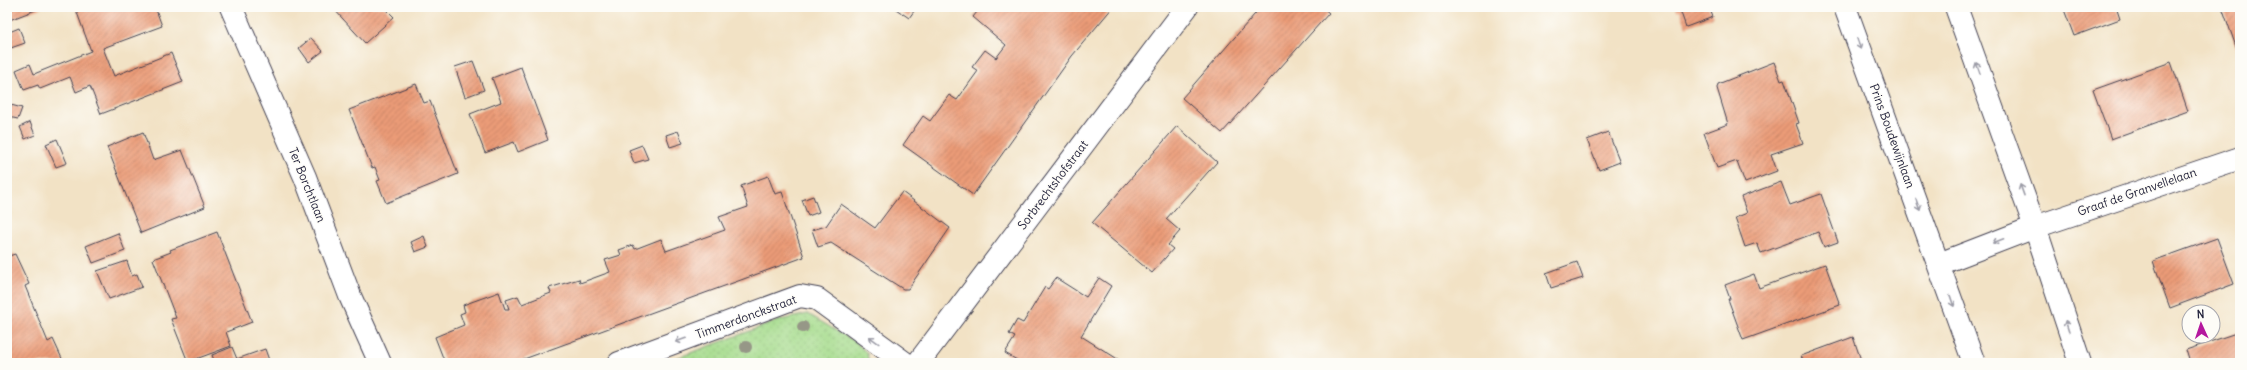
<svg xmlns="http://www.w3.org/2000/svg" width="2247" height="370" font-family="Delius,sans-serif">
<defs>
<pattern id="green-dots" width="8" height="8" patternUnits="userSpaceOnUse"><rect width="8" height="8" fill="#a6dc8d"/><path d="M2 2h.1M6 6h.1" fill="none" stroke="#8fbc7b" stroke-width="1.8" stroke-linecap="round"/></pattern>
<pattern id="building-hatch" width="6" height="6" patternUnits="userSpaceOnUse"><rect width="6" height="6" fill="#eb9b77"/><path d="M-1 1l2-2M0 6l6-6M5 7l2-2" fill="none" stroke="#be7e63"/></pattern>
</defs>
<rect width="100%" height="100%" fill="#fdfcf7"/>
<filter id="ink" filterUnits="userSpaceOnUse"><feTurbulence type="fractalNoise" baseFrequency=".025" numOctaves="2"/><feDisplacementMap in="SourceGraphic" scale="8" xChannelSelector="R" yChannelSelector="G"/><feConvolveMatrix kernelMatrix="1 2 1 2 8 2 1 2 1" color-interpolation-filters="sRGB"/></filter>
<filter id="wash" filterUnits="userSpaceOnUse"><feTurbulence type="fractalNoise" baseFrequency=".012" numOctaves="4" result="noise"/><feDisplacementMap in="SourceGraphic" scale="16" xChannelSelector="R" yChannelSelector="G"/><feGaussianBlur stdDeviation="0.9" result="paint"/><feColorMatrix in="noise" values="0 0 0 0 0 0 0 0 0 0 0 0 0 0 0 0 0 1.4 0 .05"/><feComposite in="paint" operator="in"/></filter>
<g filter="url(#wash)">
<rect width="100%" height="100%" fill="#f2e2c5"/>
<path fill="url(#green-dots)" stroke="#647f64" d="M 808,314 L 857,343 L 867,353 L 869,363 L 663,363 L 780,320 Z"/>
<g id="blocks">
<g fill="url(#building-hatch)">
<path d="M 7,7 L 43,7 L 7,21 Z"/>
<path d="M 75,7 L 155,7 L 162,26 L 103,48 L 114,76 L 171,53 L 183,82 L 101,114 L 90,86 L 76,92 L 70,77 L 40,89 L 38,85 L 24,90 L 16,70 L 30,64 L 34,74 L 91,51 Z"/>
<path d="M 332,7 L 384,7 L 394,17 L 365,43 Z"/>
<path d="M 893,7 L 917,7 L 909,18 Z"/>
<path d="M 981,7 L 1113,7 L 1072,56 L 973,195 L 903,145 L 923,116 L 930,121 L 949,95 L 957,100 L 978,71 L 972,67 L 985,50 L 996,58 L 1006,45 L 973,17 Z"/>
<path d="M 1261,7 L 1322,7 L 1329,13 L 1222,133 L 1182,98 Z"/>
<path d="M 1676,7 L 1709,7 L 1713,17 L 1686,27 L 1680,10 L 1677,11 Z"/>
<path d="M 2063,7 L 2116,7 L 2120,19 L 2074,36 Z"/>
<path d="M 2222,7 L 2240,7 L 2240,58 Z"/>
<path d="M 19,28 L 25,43 L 8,49 L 7,33 Z"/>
<path d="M 311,38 L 323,51 L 309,62 L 299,48 Z"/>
<path d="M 473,61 L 484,90 L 465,97 L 455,67 Z"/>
<path d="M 1774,62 L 1781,81 L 1784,80 L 1799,123 L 1796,124 L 1803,143 L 1771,154 L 1777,171 L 1745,183 L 1737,161 L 1717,168 L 1704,133 L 1728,124 L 1717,88 L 1718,84 Z"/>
<path d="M 2171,62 L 2188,111 L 2111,139 L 2093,90 Z"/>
<path d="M 521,67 L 548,140 L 518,152 L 514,142 L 485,153 L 470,114 L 501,102 L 492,78 Z"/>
<path d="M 416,84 L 424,103 L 430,101 L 458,174 L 386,203 L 377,181 L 380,180 L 375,167 L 372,168 L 349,110 Z"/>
<path d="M 11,105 L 22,108 L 18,119 L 8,117 Z"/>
<path d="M 30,122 L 35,135 L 25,139 L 20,127 Z"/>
<path d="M 1177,126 L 1217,162 L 1166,219 L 1180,231 L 1168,245 L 1173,249 L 1152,273 L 1092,223 Z"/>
<path d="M 678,131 L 683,143 L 670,147 L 666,135 Z"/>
<path d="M 143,132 L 153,160 L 182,150 L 205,207 L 141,233 L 107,147 Z"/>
<path d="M 1608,132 L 1620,162 L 1599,170 L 1587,140 Z"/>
<path d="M 57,139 L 67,163 L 56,167 L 46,144 Z"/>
<path d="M 642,145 L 648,159 L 634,163 L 629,150 Z"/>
<path d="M 768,176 L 775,194 L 782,192 L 804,257 L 513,363 L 445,363 L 435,337 L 464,325 L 460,314 L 465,312 L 463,305 L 499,292 L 505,309 L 509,309 L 506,300 L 518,296 L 522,304 L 551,293 L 549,288 L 579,279 L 580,283 L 610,272 L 605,260 L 621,255 L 619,250 L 633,245 L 635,249 L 661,239 L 666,251 L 725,230 L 719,217 L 748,207 L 741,186 Z"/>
<path d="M 1781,182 L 1790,205 L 1821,194 L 1838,242 L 1824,247 L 1818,232 L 1761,253 L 1757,243 L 1745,247 L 1735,218 L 1747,213 L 1741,197 Z"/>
<path d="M 902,192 L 950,228 L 908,289 L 903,289 L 831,243 L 818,247 L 812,230 L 826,226 L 841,204 L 875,228 Z"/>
<path d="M 813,196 L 819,212 L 808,216 L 802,200 Z"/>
<path d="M 217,232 L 252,322 L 226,332 L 231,346 L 188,362 L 171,319 L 176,318 L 153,259 L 171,252 L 170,250 Z"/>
<path d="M 118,233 L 125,251 L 93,263 L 86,246 Z"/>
<path d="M 424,236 L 428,247 L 415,252 L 411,242 Z"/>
<path d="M 2217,238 L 2234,284 L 2170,308 L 2153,261 Z"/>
<path d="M 7,251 L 9,256 L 15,254 L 29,284 L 25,286 L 48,342 L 53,339 L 64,363 L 7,363 Z"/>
<path d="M 127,261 L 132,276 L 137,274 L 142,287 L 109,299 L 97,271 Z"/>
<path d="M 1577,262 L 1583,278 L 1551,288 L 1546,273 Z"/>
<path d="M 1825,264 L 1840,305 L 1743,340 L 1728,299 L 1730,299 L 1725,285 L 1754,274 L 1759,288 Z"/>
<path d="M 1056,278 L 1086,297 L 1099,278 L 1111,286 L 1081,336 L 1124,363 L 1022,363 L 1005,353 L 1015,337 L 1009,334 L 1017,320 L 1023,323 L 1045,287 L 1048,289 Z"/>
<path d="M 2239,332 L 2240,363 L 2190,363 L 2186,350 Z"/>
<path d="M 1853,337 L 1862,363 L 1804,363 L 1801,356 Z"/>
<path d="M 232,347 L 237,359 L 265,349 L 270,363 L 215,363 L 212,355 Z"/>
</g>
</g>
</g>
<g filter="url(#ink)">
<use href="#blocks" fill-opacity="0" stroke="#413f50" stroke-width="1"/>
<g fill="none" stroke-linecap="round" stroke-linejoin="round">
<g stroke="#413f50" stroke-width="24">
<g id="minor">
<path d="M 231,7 L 305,177 L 350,296 L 380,363"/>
<path d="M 1939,264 L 2035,227 L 2240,158"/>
<path d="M 619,363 L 800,296 L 817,299 L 905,363"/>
<path d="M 918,363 L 1187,7"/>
</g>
</g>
<g stroke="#413f50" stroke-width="24">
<g id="secondary">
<path d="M 1845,7 L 1974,363"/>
<path d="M 1956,7 L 2035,227 L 2080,363"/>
</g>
</g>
<use href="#minor" stroke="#fff" stroke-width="22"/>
<use href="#secondary" stroke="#fff" stroke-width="22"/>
</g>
<g fill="#969787">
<circle cx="803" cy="327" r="6"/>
<circle cx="746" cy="347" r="6"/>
</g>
<defs><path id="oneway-shaft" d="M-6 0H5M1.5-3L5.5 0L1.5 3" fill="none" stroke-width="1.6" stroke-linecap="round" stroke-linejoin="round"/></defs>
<g stroke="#9c9ca7">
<use href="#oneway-shaft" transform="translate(1859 44) rotate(70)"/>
<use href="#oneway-shaft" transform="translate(1978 68) rotate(-110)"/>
<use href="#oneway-shaft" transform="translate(2022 190) rotate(-110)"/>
<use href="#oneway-shaft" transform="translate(1918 205) rotate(70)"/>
<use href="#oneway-shaft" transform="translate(1998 241) rotate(159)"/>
<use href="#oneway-shaft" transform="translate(1952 301) rotate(71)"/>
<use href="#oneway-shaft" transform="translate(2067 326) rotate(-108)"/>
<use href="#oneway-shaft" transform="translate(681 340) rotate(160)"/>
<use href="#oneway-shaft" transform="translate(874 340) rotate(-144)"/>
</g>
</g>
<g text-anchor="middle" stroke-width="3" stroke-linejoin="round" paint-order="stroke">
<g font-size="12" fill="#22223b" stroke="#fdfcf7">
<text transform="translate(1892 136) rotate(70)" y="4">Prins Boudewijnlaan</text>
<text transform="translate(307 185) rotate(68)" y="4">Ter Borchtlaan</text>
<text transform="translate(1053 185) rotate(-53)" y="4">Sorbrechtshofstraat</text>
<text transform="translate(2137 192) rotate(-19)" y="4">Graaf de Granvellelaan</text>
<text transform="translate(746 317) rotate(-20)" y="4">Timmerdonckstraat</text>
</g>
</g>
<rect width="2247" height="370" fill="none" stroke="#fdfcf7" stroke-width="24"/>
<g transform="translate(2201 324) rotate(357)"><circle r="19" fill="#fdfcf7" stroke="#a5a5ac"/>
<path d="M0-3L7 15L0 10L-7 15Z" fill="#b5179e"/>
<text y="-6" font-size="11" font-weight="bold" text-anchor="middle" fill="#22223b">N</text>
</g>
</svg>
